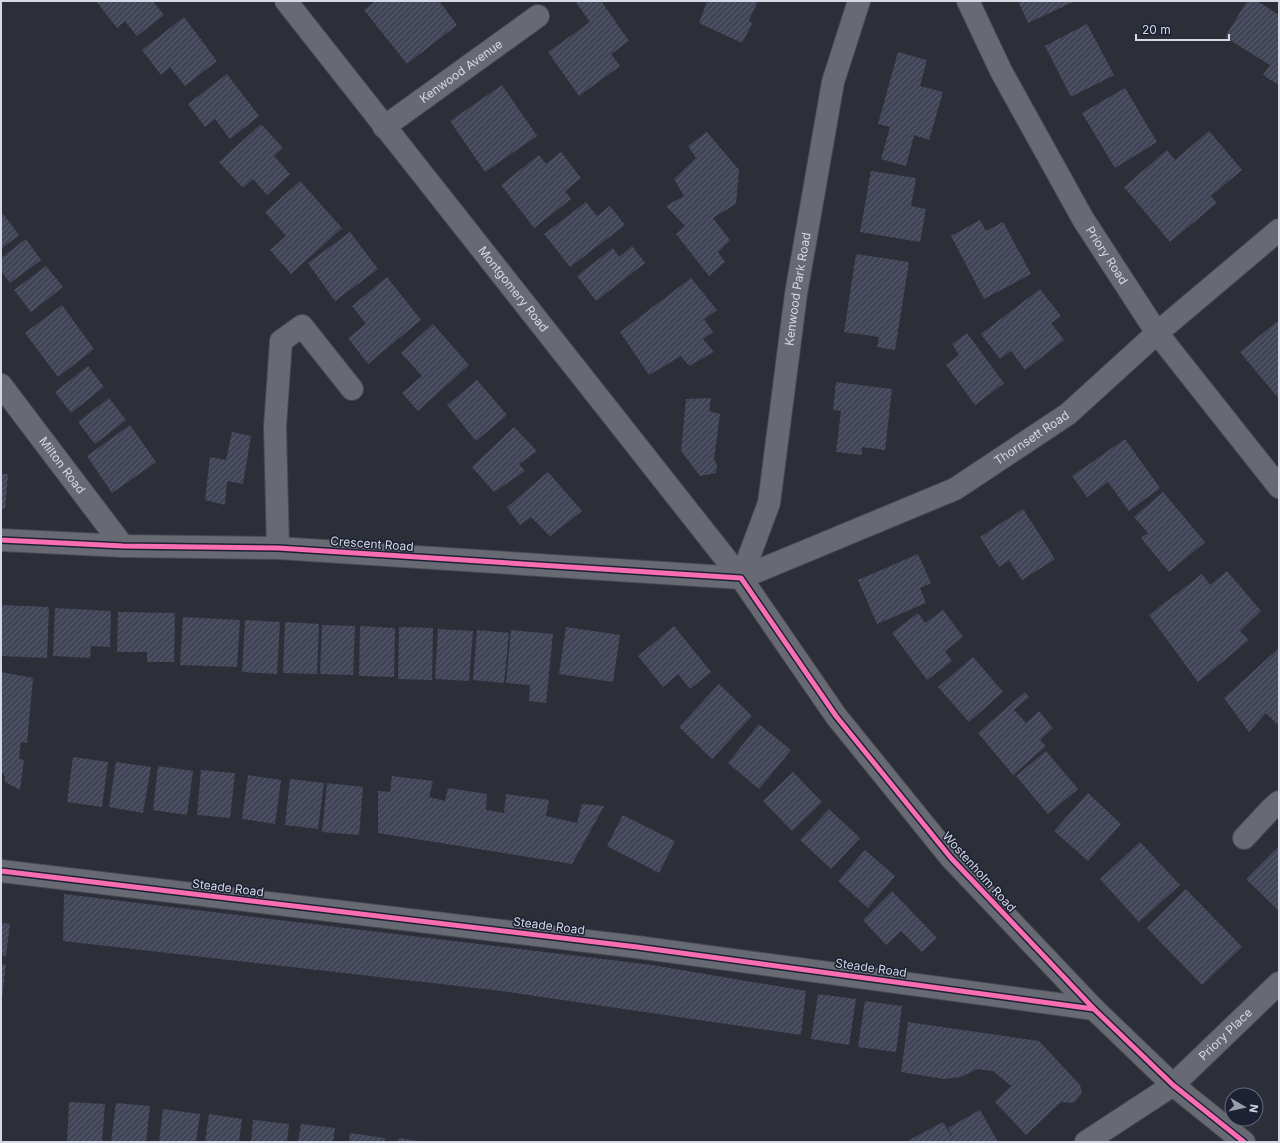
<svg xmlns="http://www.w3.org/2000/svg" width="1280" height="1143" font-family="Inter,sans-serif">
<defs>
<pattern id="building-hatch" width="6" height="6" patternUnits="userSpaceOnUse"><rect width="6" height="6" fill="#424557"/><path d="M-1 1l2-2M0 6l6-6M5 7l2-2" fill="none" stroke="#5c5f6f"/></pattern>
</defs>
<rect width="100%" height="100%" fill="#2c2e38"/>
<g fill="url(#building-hatch)">
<path d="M 96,1 L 153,1 L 164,15 L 137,36 L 125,21 L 117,28 Z"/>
<path d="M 375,1 L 439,1 L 457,25 L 407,64 L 364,10 Z"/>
<path d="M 575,1 L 601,1 L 629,41 L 611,54 L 620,66 L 579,96 L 548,52 L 590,22 Z"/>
<path d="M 707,1 L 758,1 L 749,20 L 752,24 L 742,43 L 699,23 Z"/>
<path d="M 1018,1 L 1075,1 L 1028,23 Z"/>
<path d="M 1247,1 L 1257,1 L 1279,15 L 1279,85 L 1263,75 L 1270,65 L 1225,37 Z"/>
<path d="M 184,17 L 217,61 L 185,86 L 170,67 L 161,75 L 142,50 Z"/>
<path d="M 1087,24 L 1114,75 L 1071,97 L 1045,46 Z"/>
<path d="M 898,52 L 927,60 L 920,86 L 943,92 L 929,140 L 914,135 L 906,166 L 881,159 L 890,127 L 878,124 Z"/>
<path d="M 227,74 L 259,116 L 230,139 L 215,119 L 205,127 L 188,104 Z"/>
<path d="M 502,85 L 537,136 L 485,172 L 450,121 Z"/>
<path d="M 1125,88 L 1157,142 L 1115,168 L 1082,113 Z"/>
<path d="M 261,124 L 283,148 L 274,156 L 290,174 L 267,195 L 253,179 L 243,188 L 219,162 Z"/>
<path d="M 1209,131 L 1242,170 L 1211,196 L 1217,203 L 1170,242 L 1124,187 L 1167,150 L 1175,160 Z"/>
<path d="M 707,132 L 739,170 L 736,204 L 713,218 L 730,240 L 718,252 L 725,262 L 709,276 L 676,234 L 685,226 L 666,206 L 684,196 L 674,179 L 696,158 L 688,146 Z"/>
<path d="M 561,152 L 581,178 L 565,191 L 571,199 L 534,228 L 501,185 L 539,155 L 546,164 Z"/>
<path d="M 871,171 L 916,178 L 911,206 L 926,209 L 920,242 L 860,232 Z"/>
<path d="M 300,181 L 342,228 L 291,274 L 270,250 L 286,236 L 265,212 Z"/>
<path d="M 586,202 L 597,216 L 610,206 L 625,225 L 570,267 L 544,234 Z"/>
<path d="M 3,214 L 19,235 L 1,249 L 1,216 Z"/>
<path d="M 980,220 L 986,231 L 1003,222 L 1031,274 L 984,299 L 951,236 Z"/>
<path d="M 350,232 L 378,269 L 335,301 L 308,263 Z"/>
<path d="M 26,239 L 41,260 L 10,283 L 1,271 L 1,258 Z"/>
<path d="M 632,246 L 645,263 L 596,301 L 577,276 L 613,248 L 619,257 Z"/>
<path d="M 856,254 L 909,262 L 895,350 L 877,347 L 879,337 L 844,332 Z"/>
<path d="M 46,266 L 63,287 L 31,312 L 14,290 Z"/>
<path d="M 387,277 L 421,320 L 368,364 L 348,338 L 366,324 L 352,306 Z"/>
<path d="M 691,278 L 717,310 L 704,319 L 713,332 L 703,339 L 714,352 L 689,366 L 681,356 L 649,375 L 620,332 Z"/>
<path d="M 1040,289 L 1061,316 L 1051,323 L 1064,340 L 1025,370 L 1011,351 L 1000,359 L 981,334 Z"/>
<path d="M 62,305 L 94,349 L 58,377 L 25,333 Z"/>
<path d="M 1279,320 L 1279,399 L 1240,352 Z"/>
<path d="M 433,324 L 469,365 L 418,411 L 402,393 L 422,376 L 401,353 Z"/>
<path d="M 967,333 L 1004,383 L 975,405 L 946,365 L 959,355 L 952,344 Z"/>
<path d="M 88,366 L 104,387 L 71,413 L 55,392 Z"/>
<path d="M 477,380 L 507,415 L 476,441 L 447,405 Z"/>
<path d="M 836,382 L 892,389 L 885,450 L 862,447 L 862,455 L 836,452 L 841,411 L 833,410 Z"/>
<path d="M 109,398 L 126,420 L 95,444 L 78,422 Z"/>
<path d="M 711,398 L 709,411 L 720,414 L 714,459 L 717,465 L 716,473 L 700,476 L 681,451 L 686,399 Z"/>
<path d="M 130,425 L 156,462 L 112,493 L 87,456 Z"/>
<path d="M 514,427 L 537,451 L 519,464 L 525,471 L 494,492 L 472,467 Z"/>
<path d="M 232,432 L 251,436 L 243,484 L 227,481 L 225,505 L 205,500 L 210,457 L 226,460 Z"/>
<path d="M 1125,439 L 1160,488 L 1129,511 L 1108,482 L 1087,497 L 1072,476 Z"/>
<path d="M 548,472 L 582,511 L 550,536 L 531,517 L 520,525 L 507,507 Z"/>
<path d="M 1,474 L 8,474 L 5,509 L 1,508 Z"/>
<path d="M 1163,492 L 1205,542 L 1169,572 L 1141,538 L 1148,533 L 1134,517 Z"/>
<path d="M 1023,509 L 1055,559 L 1022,580 L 1009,560 L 999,567 L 980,537 Z"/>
<path d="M 918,554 L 931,583 L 920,588 L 926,603 L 877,624 L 858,580 Z"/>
<path d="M 1227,571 L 1261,611 L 1240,631 L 1249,640 L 1198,682 L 1149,615 L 1202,574 L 1210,585 Z"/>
<path d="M 1,605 L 49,607 L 47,658 L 1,656 Z"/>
<path d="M 55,608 L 111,611 L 110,647 L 91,646 L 90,658 L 53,656 Z"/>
<path d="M 943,610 L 963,637 L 945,651 L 952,661 L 927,680 L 892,633 L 918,613 L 925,623 Z"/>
<path d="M 118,612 L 175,613 L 174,662 L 147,662 L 147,652 L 117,652 Z"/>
<path d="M 183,617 L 240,620 L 237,667 L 180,665 Z"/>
<path d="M 245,620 L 280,622 L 277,674 L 242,672 Z"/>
<path d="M 285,622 L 319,624 L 317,674 L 283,673 Z"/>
<path d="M 322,625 L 355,626 L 353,675 L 320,674 Z"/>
<path d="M 360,626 L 395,628 L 394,677 L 359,676 Z"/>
<path d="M 674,626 L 711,672 L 690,689 L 678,674 L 663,687 L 638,656 Z"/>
<path d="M 399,627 L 433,628 L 432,680 L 398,679 Z"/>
<path d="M 566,627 L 620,635 L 613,682 L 559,674 Z"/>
<path d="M 438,629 L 473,631 L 469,681 L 435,679 Z"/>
<path d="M 477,630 L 509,633 L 504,683 L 473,680 Z"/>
<path d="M 511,630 L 553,634 L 546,703 L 529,701 L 530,685 L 506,683 Z"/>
<path d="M 1279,648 L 1279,726 L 1266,713 L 1249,732 L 1224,698 Z"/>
<path d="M 973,657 L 1003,692 L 969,722 L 938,687 Z"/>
<path d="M 1,672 L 33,678 L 27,743 L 21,742 L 19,759 L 24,760 L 20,790 L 5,782 L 4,774 L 1,773 Z"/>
<path d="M 719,684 L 752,716 L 712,759 L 679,727 Z"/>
<path d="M 1025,692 L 1029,697 L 1014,710 L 1026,723 L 1039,711 L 1053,728 L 1040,740 L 1046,746 L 1013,775 L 978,733 Z"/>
<path d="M 759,724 L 791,750 L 759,789 L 728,763 Z"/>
<path d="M 1046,751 L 1078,789 L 1048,814 L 1016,776 Z"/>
<path d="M 73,757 L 108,762 L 102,807 L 67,802 Z"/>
<path d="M 116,762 L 151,767 L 143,813 L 109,807 Z"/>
<path d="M 158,766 L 193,771 L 187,815 L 153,810 Z"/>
<path d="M 201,770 L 235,773 L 230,818 L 197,815 Z"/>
<path d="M 793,772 L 822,802 L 792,831 L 763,801 Z"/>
<path d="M 248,775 L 281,780 L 275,824 L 242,819 Z"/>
<path d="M 392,776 L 433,781 L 429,797 L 445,801 L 448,788 L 487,794 L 486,810 L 504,813 L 506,794 L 549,800 L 546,816 L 577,823 L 582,804 L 604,806 L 572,864 L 378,833 L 378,791 L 390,792 Z"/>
<path d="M 290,779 L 324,783 L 318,829 L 285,825 Z"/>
<path d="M 327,783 L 363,787 L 359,835 L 322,832 Z"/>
<path d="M 1088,793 L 1121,824 L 1088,861 L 1054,831 Z"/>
<path d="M 829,809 L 860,838 L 831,869 L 800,840 Z"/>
<path d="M 623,815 L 675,841 L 659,873 L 607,846 Z"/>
<path d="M 1140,842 L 1180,885 L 1139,922 L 1100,879 Z"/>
<path d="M 1279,846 L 1279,911 L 1246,879 Z"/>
<path d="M 865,850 L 895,876 L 868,908 L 838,881 Z"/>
<path d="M 1186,889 L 1242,947 L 1202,985 L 1147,928 Z"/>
<path d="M 892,891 L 937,938 L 922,952 L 901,931 L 886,945 L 863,920 Z"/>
<path d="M 64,894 L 652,965 L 806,991 L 801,1035 L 502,991 L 63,941 Z"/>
<path d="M 1,923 L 10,924 L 6,956 L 1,955 Z"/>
<path d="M 1,964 L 6,965 L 2,999 L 1,999 Z"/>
<path d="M 818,994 L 856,999 L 849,1045 L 811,1039 Z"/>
<path d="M 865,1001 L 902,1006 L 896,1052 L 858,1047 Z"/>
<path d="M 908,1022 L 1039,1041 L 1080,1085 L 1082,1093 L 1074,1103 L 1061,1102 L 1026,1135 L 995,1102 L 1011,1086 L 993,1071 L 977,1069 L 961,1077 L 944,1079 L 901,1072 Z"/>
<path d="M 69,1102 L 105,1104 L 102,1142 L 67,1142 Z"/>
<path d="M 116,1103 L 150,1106 L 146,1142 L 111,1142 Z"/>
<path d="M 163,1109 L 200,1114 L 196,1142 L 159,1142 Z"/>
<path d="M 980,1110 L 998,1142 L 906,1142 L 943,1122 L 954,1140 L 948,1128 Z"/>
<path d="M 209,1114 L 242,1119 L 239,1142 L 205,1142 Z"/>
<path d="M 253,1120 L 289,1124 L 287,1142 L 251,1142 Z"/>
<path d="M 301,1124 L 335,1128 L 333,1142 L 298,1142 Z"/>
<path d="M 350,1133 L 385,1138 L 384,1142 L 349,1142 Z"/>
<path d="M 399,1138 L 417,1141 L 417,1142 L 398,1142 Z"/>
</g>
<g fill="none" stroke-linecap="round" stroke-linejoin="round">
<g stroke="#484952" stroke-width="24">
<g id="minor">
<path id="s1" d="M 286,1 L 741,578 L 836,716 L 951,858 L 1094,1009 L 1173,1085 L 1244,1142"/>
<path id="s2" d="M 968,1 L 1001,71 L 1083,219 L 1157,333 L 1279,487"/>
<path id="s3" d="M 384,127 L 538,16"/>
<path id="s4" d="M 1,385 L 123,546"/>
<path id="s5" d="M 1,540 L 123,546 L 278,548 L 741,578 L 955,489 L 1068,414 L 1157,333 L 1279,230"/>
<path d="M 278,548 L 275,427 L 281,341 L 302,326 L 352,389"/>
<path id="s6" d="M 741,578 L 769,503 L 796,294 L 833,82 L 859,1"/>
<path d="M 1244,838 L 1271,809 L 1279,802"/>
<path d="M 1,871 L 637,947 L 1094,1009"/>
<path id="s7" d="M 1086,1142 L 1173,1085 L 1279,983"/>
</g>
</g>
<use href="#minor" stroke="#686a73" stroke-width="22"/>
<g stroke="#1c2133" stroke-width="8">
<g id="cycleway">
<path d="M 1,540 L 123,546 L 278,548 L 741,578 L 836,716 L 951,858 L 1094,1009 L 1173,1085 L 1244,1142"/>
<path d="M 1,871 L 637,947 L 1094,1009"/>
</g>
</g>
<use href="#cycleway" stroke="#f96db3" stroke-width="5"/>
</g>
<g text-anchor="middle" stroke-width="3" stroke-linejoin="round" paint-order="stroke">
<g font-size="12" fill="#d5d8e5" stroke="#1c2133">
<text dy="4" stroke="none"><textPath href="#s3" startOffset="95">Kenwood Avenue</textPath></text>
<text dy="4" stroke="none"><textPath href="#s2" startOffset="290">Priory Road</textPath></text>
<text dy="4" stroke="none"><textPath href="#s1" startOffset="367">Montgomery Road</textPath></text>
<text dy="4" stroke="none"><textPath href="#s6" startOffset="296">Kenwood Park Road</textPath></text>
<text dy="4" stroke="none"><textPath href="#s5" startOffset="1065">Thornsett Road</textPath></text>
<text dy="4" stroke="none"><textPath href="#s4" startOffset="101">Milton Road</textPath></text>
<text transform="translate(372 544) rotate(4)" y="4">Crescent Road</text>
<text transform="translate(979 872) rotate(48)" y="4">Wostenholm Road</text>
<text transform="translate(228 888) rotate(7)" y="4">Steade Road</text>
<text transform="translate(549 926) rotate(7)" y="4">Steade Road</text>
<text transform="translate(871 968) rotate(8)" y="4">Steade Road</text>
<text dy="4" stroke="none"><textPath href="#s7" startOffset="177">Priory Place</textPath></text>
</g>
</g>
<rect width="1280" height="1143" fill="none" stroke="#d5d8e5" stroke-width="4"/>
<g transform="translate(1244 1107) rotate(99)"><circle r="19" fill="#1c2133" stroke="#666a7a"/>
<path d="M0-3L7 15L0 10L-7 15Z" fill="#9a9ca8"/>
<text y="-6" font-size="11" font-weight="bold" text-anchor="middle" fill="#d5d8e5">N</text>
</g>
<path d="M1136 34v6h93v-6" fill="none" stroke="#d5d8e5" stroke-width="2"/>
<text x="1142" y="34" font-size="12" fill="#d5d8e5" stroke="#1c2133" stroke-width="3" paint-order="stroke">20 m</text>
</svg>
